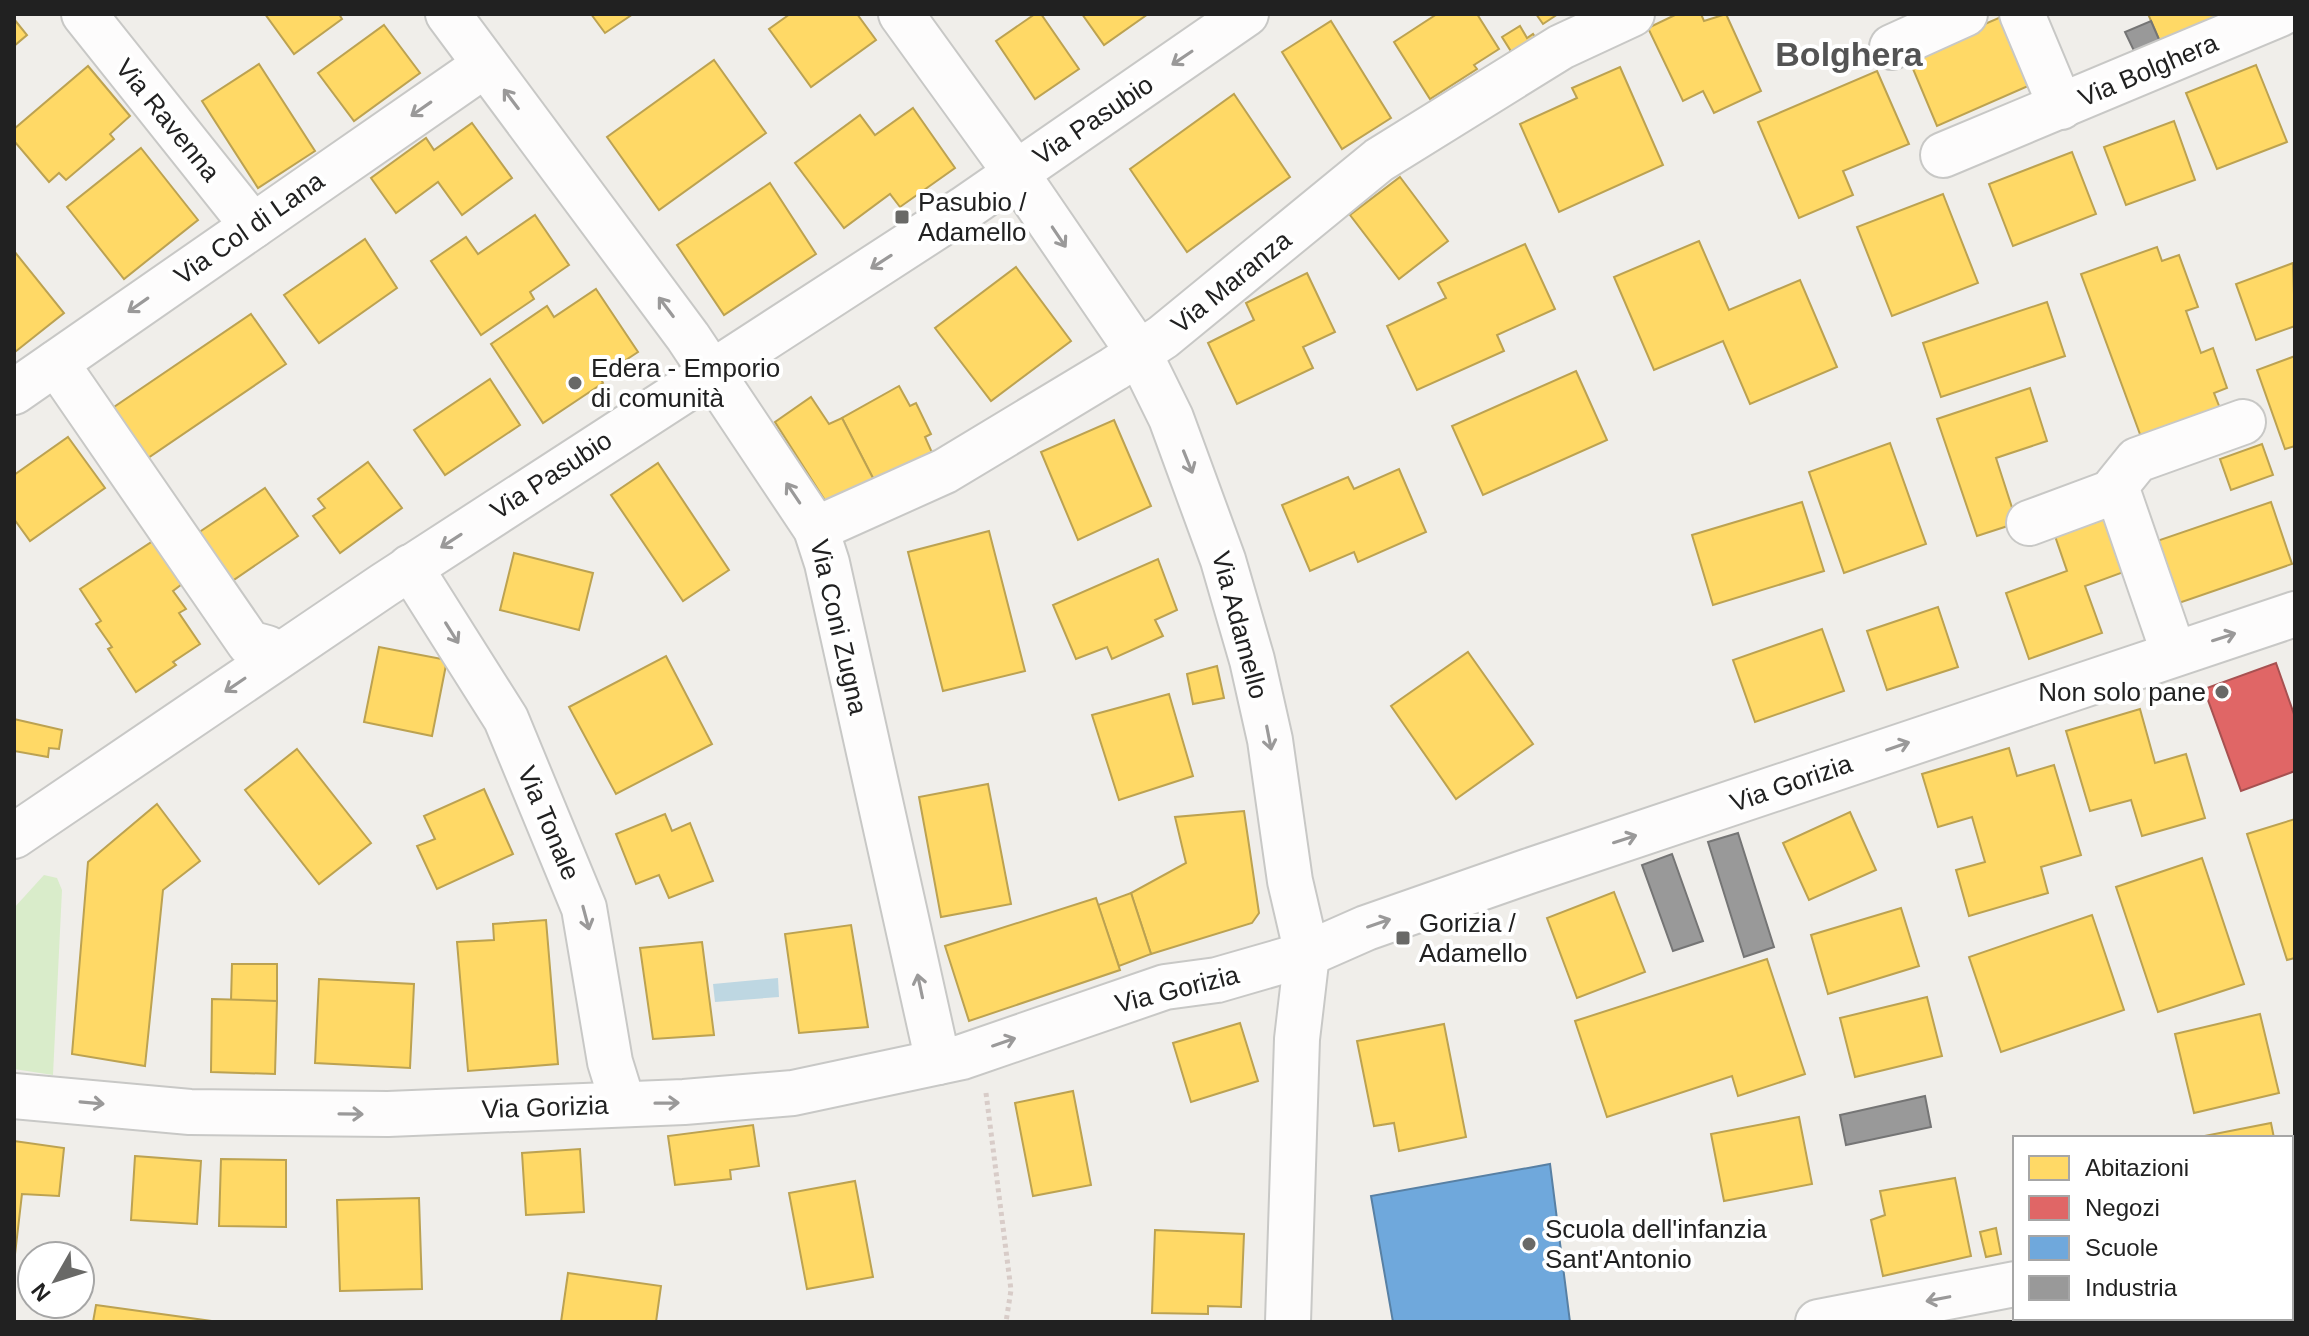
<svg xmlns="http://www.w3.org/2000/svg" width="2309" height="1336" font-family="Helvetica,sans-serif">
<rect width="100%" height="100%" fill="#f0eeea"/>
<path fill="#d9ecca" d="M 44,875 L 57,878 L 62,890 L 53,1075 L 14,1069 L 14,908 Z"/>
<path fill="#bed7e2" d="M 778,978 L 779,997 L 715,1002 L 713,984 Z"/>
<g fill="#ffd966" stroke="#bca251" stroke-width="2">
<path d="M 265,14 L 339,14 L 342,19 L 294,54 Z"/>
<path d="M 591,14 L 633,14 L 605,33 Z"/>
<path d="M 790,14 L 857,14 L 876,40 L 811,87 L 769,29 Z"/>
<path d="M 1035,14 L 1041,14 L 1079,69 L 1035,99 L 996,41 Z"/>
<path d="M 1082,14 L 1148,14 L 1104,45 Z"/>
<path d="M 1437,14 L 1477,14 L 1499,49 L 1474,65 L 1477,69 L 1430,99 L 1394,42 Z"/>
<path d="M 1536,14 L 1558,14 L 1543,24 Z"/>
<path d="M 1677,14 L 1701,14 L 1704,21 L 1726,14 L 1761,91 L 1714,113 L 1703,91 L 1683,101 L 1648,28 Z"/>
<path d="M 2008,14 L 2046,78 L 1937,126 L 1908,57 Z"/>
<path d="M 2148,14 L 2222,14 L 2223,17 L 2161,44 Z"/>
<path d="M 14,19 L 27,35 L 14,46 Z"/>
<path d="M 1331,21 L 1391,118 L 1342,149 L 1282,52 Z"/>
<path d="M 384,25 L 420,73 L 354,121 L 318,73 Z"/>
<path d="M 1520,26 L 1527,38 L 1533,34 L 1543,49 L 1519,64 L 1502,37 Z"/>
<path d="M 714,60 L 766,133 L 659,210 L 607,137 Z"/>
<path d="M 259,64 L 315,151 L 258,188 L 202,101 Z"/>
<path d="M 2256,65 L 2287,142 L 2217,169 L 2186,93 Z"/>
<path d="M 88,66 L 130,116 L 110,134 L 114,139 L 66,180 L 59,173 L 49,182 L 14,141 L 14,129 Z"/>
<path d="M 1620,67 L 1663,165 L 1559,212 L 1520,124 L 1577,98 L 1572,88 Z"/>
<path d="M 1877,71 L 1909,144 L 1843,171 L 1853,195 L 1799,218 L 1758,122 Z"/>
<path d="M 1234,94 L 1290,177 L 1187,252 L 1130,169 Z"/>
<path d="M 913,108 L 955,168 L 900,207 L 890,194 L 844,228 L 795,163 L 860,115 L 875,135 Z"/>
<path d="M 2174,121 L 2195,180 L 2126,205 L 2104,147 Z"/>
<path d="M 472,123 L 512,178 L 462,215 L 438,182 L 396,213 L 371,178 L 426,138 L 434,150 Z"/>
<path d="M 141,148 L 198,220 L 124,279 L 67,207 Z"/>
<path d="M 2072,152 L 2096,214 L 2013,246 L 1989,184 Z"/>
<path d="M 1400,177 L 1448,241 L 1399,279 L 1350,215 Z"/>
<path d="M 770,183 L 816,254 L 724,315 L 677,245 Z"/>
<path d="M 1943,194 L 1978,283 L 1892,316 L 1857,227 Z"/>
<path d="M 535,215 L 569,265 L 530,292 L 534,299 L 481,335 L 431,261 L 466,237 L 478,254 Z"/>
<path d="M 365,239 L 397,288 L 319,343 L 284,295 Z"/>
<path d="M 1699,241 L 1729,310 L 1800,280 L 1837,367 L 1750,404 L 1723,341 L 1654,370 L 1614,277 Z"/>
<path d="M 1525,244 L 1555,309 L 1497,335 L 1504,351 L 1417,390 L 1387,326 L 1446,298 L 1438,283 Z"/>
<path d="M 2157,247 L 2162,261 L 2179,255 L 2198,307 L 2186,311 L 2201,353 L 2213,348 L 2227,388 L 2214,393 L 2223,416 L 2144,445 L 2081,274 Z"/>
<path d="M 14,251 L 64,313 L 15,352 L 14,351 Z"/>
<path d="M 2293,263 L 2295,326 L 2256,340 L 2236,284 Z"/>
<path d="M 1016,267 L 1071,341 L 991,401 L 935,328 Z"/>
<path d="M 1307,273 L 1335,332 L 1303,347 L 1313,368 L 1237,404 L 1208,343 L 1254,320 L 1246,303 Z"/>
<path d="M 596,289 L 638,352 L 600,377 L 603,383 L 543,423 L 491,344 L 547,306 L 554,317 Z"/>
<path d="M 2047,302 L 2065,356 L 1941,397 L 1923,343 Z"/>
<path d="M 251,314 L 286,364 L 145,460 L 111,409 Z"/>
<path d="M 2295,356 L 2295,446 L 2285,449 L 2257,370 Z"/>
<path d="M 1576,371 L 1607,440 L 1483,495 L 1452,426 Z"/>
<path d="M 490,379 L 520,425 L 445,475 L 414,430 Z"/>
<path d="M 899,386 L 910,406 L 916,403 L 931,434 L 925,437 L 934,457 L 875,482 L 842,418 Z"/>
<path d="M 2030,388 L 2047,441 L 1996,458 L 2017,523 L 1977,536 L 1937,419 Z"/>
<path d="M 811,397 L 829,424 L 842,418 L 875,482 L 826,502 L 775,422 Z"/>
<path d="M 1114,420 L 1151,506 L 1078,540 L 1041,452 Z"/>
<path d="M 68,437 L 105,488 L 30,541 L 14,519 L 14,475 Z"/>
<path d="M 1890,443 L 1926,544 L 1844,573 L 1809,472 Z"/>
<path d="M 2262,444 L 2273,475 L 2231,490 L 2220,459 Z"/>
<path d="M 368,462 L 402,508 L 340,553 L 313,516 L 325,508 L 318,499 Z"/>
<path d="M 658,463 L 729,570 L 683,601 L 611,495 Z"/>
<path d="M 1399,469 L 1426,532 L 1358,562 L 1354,552 L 1310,571 L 1282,505 L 1348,477 L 1354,489 Z"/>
<path d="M 265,488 L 298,536 L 222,588 L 189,539 Z"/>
<path d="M 1802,502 L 1824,571 L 1713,605 L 1692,535 Z"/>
<path d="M 2271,502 L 2292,564 L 2173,605 L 2151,543 Z"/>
<path d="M 2113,516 L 2132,569 L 2085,586 L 2102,633 L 2029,659 L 2006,593 L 2067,571 L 2055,536 Z"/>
<path d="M 989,531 L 1025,671 L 943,691 L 908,552 Z"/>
<path d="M 153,541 L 182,584 L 173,591 L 186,609 L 179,613 L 200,644 L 173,662 L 176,665 L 136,692 L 108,649 L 112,647 L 96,624 L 101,621 L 80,589 Z"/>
<path d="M 514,553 L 593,573 L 579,630 L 500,610 Z"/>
<path d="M 1158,559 L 1177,610 L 1155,620 L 1163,636 L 1112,659 L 1107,647 L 1076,659 L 1053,605 Z"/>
<path d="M 1938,607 L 1958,667 L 1887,690 L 1867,631 Z"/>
<path d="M 1822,629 L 1844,691 L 1755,722 L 1733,660 Z"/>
<path d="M 379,647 L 447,660 L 432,736 L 364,722 Z"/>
<path d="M 1468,652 L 1533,744 L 1456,799 L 1391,706 Z"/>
<path d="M 666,656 L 712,744 L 616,794 L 569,707 Z"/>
<path d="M 1217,666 L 1224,698 L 1193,704 L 1187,674 Z"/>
<path d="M 1169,694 L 1193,776 L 1119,800 L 1092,715 Z"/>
<path d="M 2140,709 L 2155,763 L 2186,754 L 2205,818 L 2142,836 L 2131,800 L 2090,811 L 2066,731 Z"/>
<path d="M 14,719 L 62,730 L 59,749 L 49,748 L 48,757 L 14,751 Z"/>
<path d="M 2009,748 L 2017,776 L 2054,765 L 2081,855 L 2041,867 L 2048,893 L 1969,916 L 1956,870 L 1985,862 L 1972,817 L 1938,827 L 1922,774 Z"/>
<path d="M 297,749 L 371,843 L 319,884 L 245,790 Z"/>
<path d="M 988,784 L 1011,904 L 941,917 L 919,797 Z"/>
<path d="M 484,789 L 513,854 L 437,889 L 417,846 L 435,839 L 424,816 Z"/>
<path d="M 157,804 L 200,861 L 163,890 L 145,1066 L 72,1054 L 88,862 Z"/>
<path d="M 1244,811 L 1259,913 L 1252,923 L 1151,954 L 1131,893 L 1186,863 L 1175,817 Z"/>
<path d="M 1850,812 L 1876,870 L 1809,900 L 1783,843 Z"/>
<path d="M 665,814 L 672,831 L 690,823 L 713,881 L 669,898 L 659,875 L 636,884 L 616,834 Z"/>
<path d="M 2295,819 L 2295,958 L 2287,960 L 2247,834 Z"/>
<path d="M 2202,858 L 2244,984 L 2158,1012 L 2116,887 Z"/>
<path d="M 1614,892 L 1645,972 L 1577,998 L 1547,918 Z"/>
<path d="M 1131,893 L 1151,954 L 1119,966 L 1098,905 Z"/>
<path d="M 1096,898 L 1120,970 L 969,1021 L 945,946 Z"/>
<path d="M 1901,908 L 1919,966 L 1828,994 L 1811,935 Z"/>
<path d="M 2092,915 L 2124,1010 L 2001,1052 L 1969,957 Z"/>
<path d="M 546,920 L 558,1064 L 468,1071 L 457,942 L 494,940 L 493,924 Z"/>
<path d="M 851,925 L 868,1027 L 799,1033 L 785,934 Z"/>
<path d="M 702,942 L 714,1035 L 653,1039 L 640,948 Z"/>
<path d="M 1767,959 L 1805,1074 L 1738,1096 L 1732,1076 L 1607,1117 L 1575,1021 Z"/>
<path d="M 232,964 L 277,964 L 277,1001 L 231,1001 Z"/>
<path d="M 319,979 L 414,984 L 410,1068 L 315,1063 Z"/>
<path d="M 1927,997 L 1942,1056 L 1855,1077 L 1840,1018 Z"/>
<path d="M 212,999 L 277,1001 L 275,1074 L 211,1072 Z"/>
<path d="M 2260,1014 L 2279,1093 L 2194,1113 L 2175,1034 Z"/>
<path d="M 1240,1023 L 1258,1081 L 1191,1102 L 1173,1043 Z"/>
<path d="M 1444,1024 L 1466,1137 L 1399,1151 L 1394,1123 L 1374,1126 L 1357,1041 Z"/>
<path d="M 1073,1091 L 1091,1185 L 1033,1196 L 1015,1103 Z"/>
<path d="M 1799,1117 L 1812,1184 L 1724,1201 L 1711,1134 Z"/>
<path d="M 2271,1123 L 2274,1138 L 2199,1138 L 2199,1137 Z"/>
<path d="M 753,1125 L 759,1166 L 730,1170 L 731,1179 L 675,1185 L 668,1136 Z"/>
<path d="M 14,1141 L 64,1148 L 59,1196 L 22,1194 L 14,1263 Z"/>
<path d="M 580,1149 L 584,1212 L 526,1215 L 522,1153 Z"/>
<path d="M 135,1156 L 201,1161 L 197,1224 L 131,1220 Z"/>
<path d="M 221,1159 L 286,1160 L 286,1227 L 219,1226 Z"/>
<path d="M 1955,1178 L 1971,1256 L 1883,1276 L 1871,1220 L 1885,1215 L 1880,1191 Z"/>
<path d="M 855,1181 L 873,1277 L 807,1289 L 789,1193 Z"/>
<path d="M 419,1198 L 422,1289 L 340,1291 L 337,1200 Z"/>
<path d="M 1996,1228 L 2001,1254 L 1986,1257 L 1980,1232 Z"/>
<path d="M 1155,1230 L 1244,1234 L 1241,1307 L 1208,1306 L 1208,1314 L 1152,1313 Z"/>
<path d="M 568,1273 L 661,1286 L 656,1322 L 561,1322 Z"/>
<path d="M 2291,1280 L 2295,1280 L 2295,1322 L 2260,1322 L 2260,1318 L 2291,1318 Z"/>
<path d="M 96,1305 L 219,1322 L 93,1322 Z"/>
<path d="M 2133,1318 L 2209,1318 L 2210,1322 L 2133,1322 Z"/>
</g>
<path fill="#e06666" stroke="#a75151" stroke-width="2" d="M 2276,663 L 2295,717 L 2295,771 L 2241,791 L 2204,689 Z"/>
<path fill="#6fa8dc" stroke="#5880a4" stroke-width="2" d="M 1550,1164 L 1570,1322 L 1393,1322 L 1371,1196 Z"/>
<g fill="#999" stroke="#757575" stroke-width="2">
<path d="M 2151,21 L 2161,44 L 2136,55 L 2125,32 Z"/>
<path d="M 1738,833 L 1774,947 L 1744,957 L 1708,842 Z"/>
<path d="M 1672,854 L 1703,941 L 1673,951 L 1642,865 Z"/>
<path d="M 1925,1096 L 1931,1127 L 1846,1145 L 1840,1115 Z"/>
</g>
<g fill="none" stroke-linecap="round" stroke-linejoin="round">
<g stroke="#c8c8c6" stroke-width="48">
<g id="minor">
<path d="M 84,14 L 253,226"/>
<path d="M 448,14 L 688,337 L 816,529 L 827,563 L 938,1062"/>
<path d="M 901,14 L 1016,173 L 1139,353 L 1171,418 L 1223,560 L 1252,660 L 1270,740 L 1290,881 L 1307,954 L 1297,1039 L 1288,1322"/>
<path d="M 2022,14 L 2061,107"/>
<path d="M 1892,47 L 1965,14"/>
<path d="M 1943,155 L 2280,14"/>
<path d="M 56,363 L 249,643 L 267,648 L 274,659"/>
<path d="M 14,392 L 485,65"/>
<path d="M 2029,523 L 2118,490"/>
<path d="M 816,529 L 945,471 L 1114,369 L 1163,337 L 1379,160 L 1561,47 L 1632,14"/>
<path d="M 410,567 L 506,719 L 584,908 L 610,1062 L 623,1104"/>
<path d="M 2174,654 L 2116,486 L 2137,460 L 2243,422"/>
<path d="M 14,836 L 384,585 L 964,209 L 1246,14"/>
<path d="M 14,1096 L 190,1112 L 388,1114 L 684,1102 L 793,1093 L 962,1057 L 1165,987 L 1217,980 L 1307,954 L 1366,928 L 1529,871 L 2295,614"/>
<path d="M 2291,1231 L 2295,1230"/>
<path d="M 1818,1322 L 2015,1284"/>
</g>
</g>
<path stroke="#d8ccc8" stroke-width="5" stroke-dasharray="4 4" stroke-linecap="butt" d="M 986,1093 L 1011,1290 L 1006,1322"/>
<use href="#minor" stroke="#fdfcfc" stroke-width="44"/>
</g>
<defs><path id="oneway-shaft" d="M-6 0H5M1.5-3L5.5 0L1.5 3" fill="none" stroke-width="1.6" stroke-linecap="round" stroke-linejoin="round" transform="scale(2)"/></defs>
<g stroke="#9a9999">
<use href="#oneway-shaft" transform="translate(1182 58) rotate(146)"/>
<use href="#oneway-shaft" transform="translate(511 99) rotate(-127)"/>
<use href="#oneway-shaft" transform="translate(421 109) rotate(145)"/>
<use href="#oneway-shaft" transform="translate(1059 237) rotate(56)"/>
<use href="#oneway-shaft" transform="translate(881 262) rotate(147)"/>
<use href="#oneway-shaft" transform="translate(138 305) rotate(145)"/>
<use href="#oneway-shaft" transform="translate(666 307) rotate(-127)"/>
<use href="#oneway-shaft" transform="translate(1188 462) rotate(68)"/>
<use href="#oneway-shaft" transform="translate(793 493) rotate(-124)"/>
<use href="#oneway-shaft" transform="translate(451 541) rotate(147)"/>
<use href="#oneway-shaft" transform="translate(452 633) rotate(58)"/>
<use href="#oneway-shaft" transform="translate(2224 637) rotate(-18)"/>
<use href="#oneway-shaft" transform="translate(235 685) rotate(146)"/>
<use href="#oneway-shaft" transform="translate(1269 738) rotate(79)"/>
<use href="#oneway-shaft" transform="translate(1898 746) rotate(-19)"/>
<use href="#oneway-shaft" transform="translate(1625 839) rotate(-18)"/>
<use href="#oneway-shaft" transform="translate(586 918) rotate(75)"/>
<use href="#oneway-shaft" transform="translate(1379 923) rotate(-19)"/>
<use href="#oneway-shaft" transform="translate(920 986) rotate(-102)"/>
<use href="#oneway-shaft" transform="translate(1004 1042) rotate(-19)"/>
<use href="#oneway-shaft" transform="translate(92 1103) rotate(5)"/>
<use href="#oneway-shaft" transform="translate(667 1103) rotate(-1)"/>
<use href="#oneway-shaft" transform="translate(351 1114) rotate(1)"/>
<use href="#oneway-shaft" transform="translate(1938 1299) rotate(169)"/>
</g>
<g fill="#696967" stroke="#fff" stroke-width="3">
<rect x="894" y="209" width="16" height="16" rx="4"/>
<circle cx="575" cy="383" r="8"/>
<circle cx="2222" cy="692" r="8"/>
<rect x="1395" y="930" width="16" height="16" rx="4"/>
<circle cx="1529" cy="1244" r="8"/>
</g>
<g text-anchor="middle" stroke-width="8" stroke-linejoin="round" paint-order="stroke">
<g font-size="26" fill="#212121" stroke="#fff">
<text transform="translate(2148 70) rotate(-23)" y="9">Via Bolghera</text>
<text transform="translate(168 120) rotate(51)" y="9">Via Ravenna</text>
<text transform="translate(1093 120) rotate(-34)" y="9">Via Pasubio</text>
<text transform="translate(249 228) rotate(-35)" y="9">Via Col di Lana</text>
<text transform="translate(1231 282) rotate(-39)" y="9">Via Maranza</text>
<text transform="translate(551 475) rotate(-33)" y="9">Via Pasubio</text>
<text transform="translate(1240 625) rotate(75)" y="9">Via Adamello</text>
<text transform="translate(839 627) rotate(77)" y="9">Via Coni Zugna</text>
<text transform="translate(1791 783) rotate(-19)" y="9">Via Gorizia</text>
<text transform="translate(549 823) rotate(67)" y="9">Via Tonale</text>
<text transform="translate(1177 989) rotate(-14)" y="9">Via Gorizia</text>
<text transform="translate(545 1107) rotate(-2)" y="9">Via Gorizia</text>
</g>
<g font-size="26" fill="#212121" stroke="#fff" text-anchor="start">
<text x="918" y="211">Pasubio /<tspan x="918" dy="30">Adamello</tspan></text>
<text x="591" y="377">Edera - Emporio<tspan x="591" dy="30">di comunità</tspan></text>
<text x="2206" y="701" text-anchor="end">Non solo pane</text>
<text x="1419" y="932">Gorizia /<tspan x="1419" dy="30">Adamello</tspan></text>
<text x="1545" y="1238">Scuola dell'infanzia<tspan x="1545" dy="30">Sant'Antonio</tspan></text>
</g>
<g font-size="34" font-weight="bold" fill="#545454" stroke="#fff">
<text x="1849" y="66">Bolghera</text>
</g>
</g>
<rect width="2309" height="1336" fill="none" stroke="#212121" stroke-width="32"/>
<rect x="2013" y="1136" width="280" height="184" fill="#ffffff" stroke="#a6a6a6" stroke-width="2"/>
<rect x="2029" y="1156" width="40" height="24" fill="#ffd966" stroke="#a6a6a6" stroke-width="2"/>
<text x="2085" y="1176" font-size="24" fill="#212121">Abitazioni</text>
<rect x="2029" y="1196" width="40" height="24" fill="#e06666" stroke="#a6a6a6" stroke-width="2"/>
<text x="2085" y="1216" font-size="24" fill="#212121">Negozi</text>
<rect x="2029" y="1236" width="40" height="24" fill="#6fa8dc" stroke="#a6a6a6" stroke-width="2"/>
<text x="2085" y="1256" font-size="24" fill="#212121">Scuole</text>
<rect x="2029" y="1276" width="40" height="24" fill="#999999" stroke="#a6a6a6" stroke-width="2"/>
<text x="2085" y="1296" font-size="24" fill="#212121">Industria</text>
<g transform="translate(56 1280) rotate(231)"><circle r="38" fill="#ffffff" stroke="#a6a6a6" stroke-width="2"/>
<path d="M0-6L14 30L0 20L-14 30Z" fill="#696967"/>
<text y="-12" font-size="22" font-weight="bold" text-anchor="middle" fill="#212121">N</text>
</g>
</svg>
